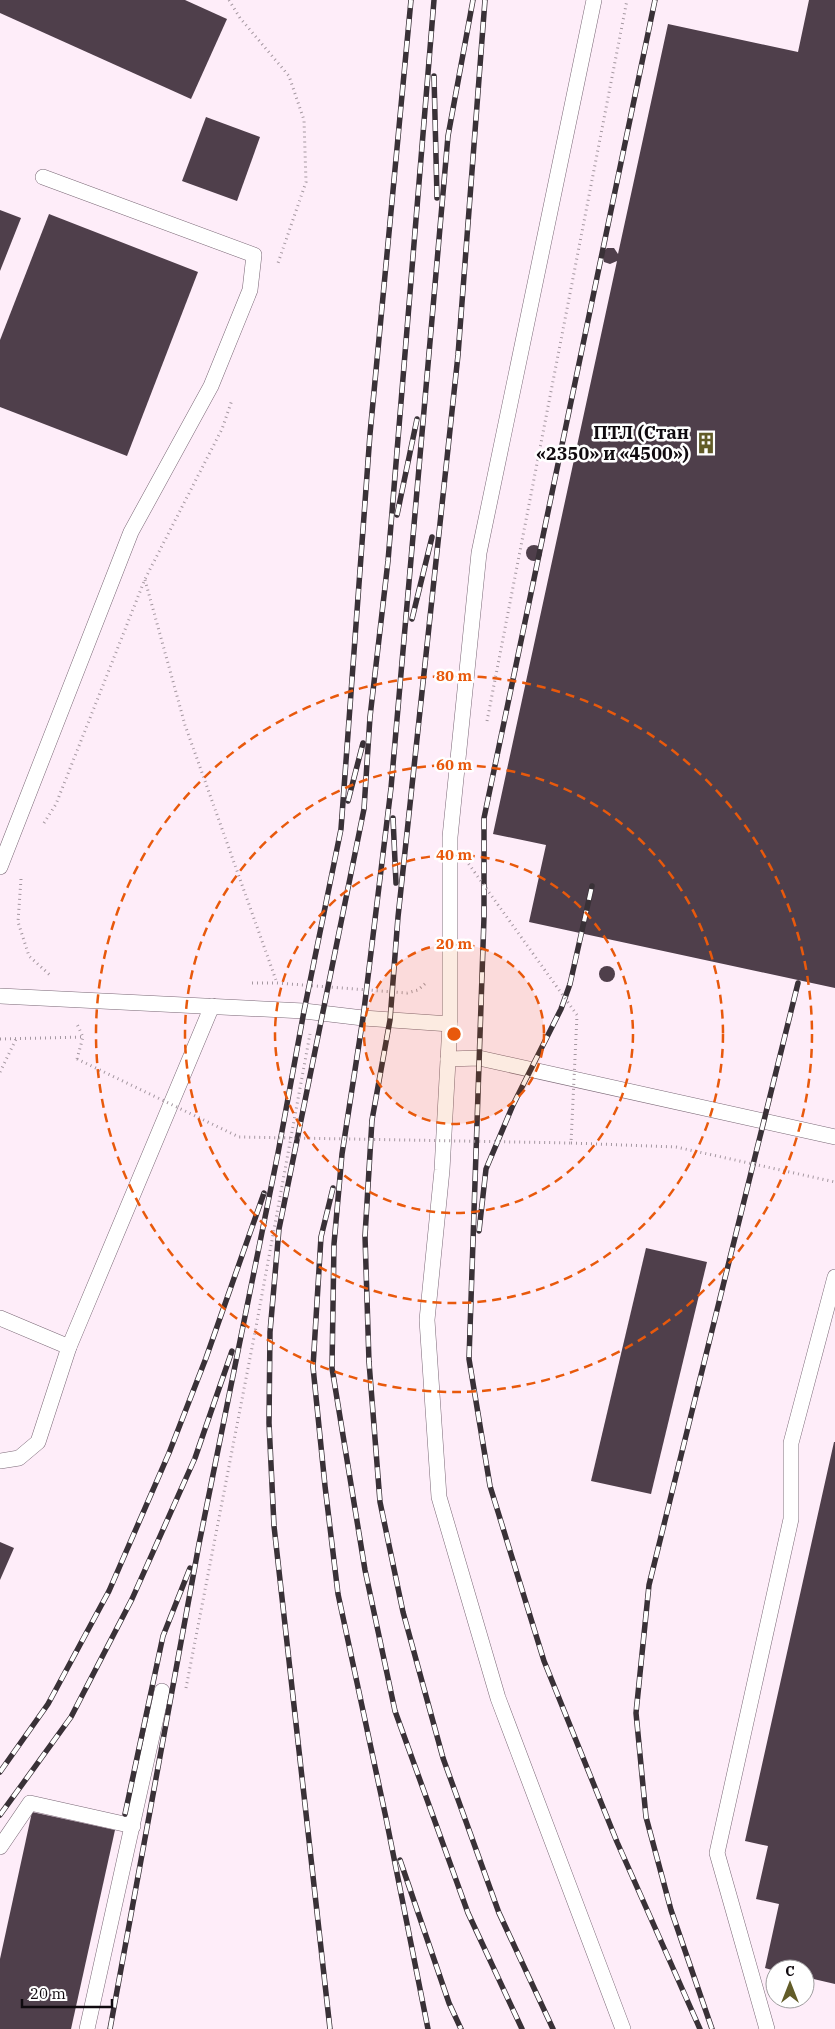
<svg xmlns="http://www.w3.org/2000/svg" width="835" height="2029" font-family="'IBM Plex Serif',serif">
<rect width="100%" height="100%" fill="#feedf9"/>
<g fill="#4f3f4b">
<path d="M 0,0 L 185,0 L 227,19 L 191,99 L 0,13 Z"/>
<path d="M 809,0 L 835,0 L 835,988 L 529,922 L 546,845 L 493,834 L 617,261 L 610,264 L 604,262 L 603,252 L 607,248 L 614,248 L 618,254 L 668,24 L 798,52 Z"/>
<path d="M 206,117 L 260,137 L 237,201 L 182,181 Z"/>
<path d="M 0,210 L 21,218 L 0,271 Z"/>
<path d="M 49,214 L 198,272 L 127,456 L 0,407 L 0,340 Z"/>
<circle cx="534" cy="553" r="8"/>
<circle cx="607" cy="974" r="8"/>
<path d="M 646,1248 L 707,1262 L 651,1494 L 591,1481 Z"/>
<path d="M 834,1442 L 835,1442 L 835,1984 L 805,1977 L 805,1969 L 775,1969 L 775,1971 L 765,1968 L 779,1904 L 756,1899 L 768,1846 L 745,1841 Z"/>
<path d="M 0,1542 L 14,1548 L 0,1580 Z"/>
<path d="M 32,1812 L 115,1830 L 71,2029 L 0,2029 L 0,1959 Z"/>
</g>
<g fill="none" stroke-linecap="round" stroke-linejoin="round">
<g stroke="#7a6876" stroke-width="16">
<g id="lane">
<path d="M 594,0 L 479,553 L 450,837 L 450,1024 L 442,1170 L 427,1320 L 439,1497 L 498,1698 L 623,2029"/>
<path d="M 0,867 L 131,532 L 211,386 L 250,290 L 254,255 L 43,177"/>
<path d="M 0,996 L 304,1011 L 363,1018 L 450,1024"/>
<path d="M 448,1059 L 479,1058 L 835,1137"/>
<path d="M 0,1318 L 69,1347"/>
<path d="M 0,1461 L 19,1458 L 38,1442 L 69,1347 L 212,1006"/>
<path d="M 0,1847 L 30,1803 L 133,1826"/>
<path d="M 87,2029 L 162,1691"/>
<path d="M 767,2029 L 717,1853 L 791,1519 L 791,1443 L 835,1277"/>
</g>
</g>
<g stroke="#a497a0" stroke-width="3" stroke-dasharray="1 4" stroke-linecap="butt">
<path d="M 229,0 L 240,18 L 289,76 L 304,120 L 306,182 L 277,266"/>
<path d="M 145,580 L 185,725 L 277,983"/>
<path d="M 487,721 L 627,0"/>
<path d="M 44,823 L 56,804 L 145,579 L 222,429 L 232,400"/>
<path d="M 21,879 L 18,922 L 29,956 L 51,976"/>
<path d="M 252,983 L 277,983 L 407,993 L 418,990 L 427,982"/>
<path d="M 0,1039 L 83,1037 L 76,1022"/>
<path d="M 77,1059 L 83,1037"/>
<path d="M 0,1072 L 16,1039"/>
<path d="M 186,1688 L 256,1327 L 310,1034"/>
</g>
<use href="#lane" stroke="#fff" stroke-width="15"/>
<g stroke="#393137" stroke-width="5.5">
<g id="rail">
<path d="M 473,0 L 448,136 L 391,788 L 363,1018 L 342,1154 L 334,1244 L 332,1368 L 365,1570 L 395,1711 L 468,1913 L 522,2029"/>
<path d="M 485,0 L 458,355 L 398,917 L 390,1020 L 372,1120 L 365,1236 L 369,1362 L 380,1502 L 403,1612 L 443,1758 L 499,1913 L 553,2029"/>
<path d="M 655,0 L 484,818 L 484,917 L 469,1359 L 490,1486 L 544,1661 L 617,1842 L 700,2029"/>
<path d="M 434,76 L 437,198"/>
<path d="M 397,515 L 417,419"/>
<path d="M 412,619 L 432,537"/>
<path d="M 348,801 L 363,743"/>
<path d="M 393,818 L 396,883"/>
<path d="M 333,1188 L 321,1237 L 313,1367 L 325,1486 L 338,1594 L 386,1818 L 428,2029"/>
<path d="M 479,1231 L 486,1169 L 513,1105 L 561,1009 L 570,984 L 592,886"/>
<path d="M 0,1772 L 48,1704 L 109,1591 L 169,1453 L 206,1358 L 264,1193"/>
<path d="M 125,1814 L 163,1636 L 190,1568"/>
<path d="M 0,1815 L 71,1717 L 132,1599 L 195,1458 L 232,1351"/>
<path d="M 400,1860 L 449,2003 L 461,2029"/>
<path d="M 110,2029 L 199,1544 L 278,1153 L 304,1011 L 341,829 L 370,434 L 411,0"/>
<path d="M 330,2029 L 274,1526 L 269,1423 L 270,1332 L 279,1229 L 364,809 L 370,717 L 388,561 L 434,0"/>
<path d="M 712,2029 L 671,1910 L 646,1817 L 636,1713 L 649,1585 L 798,983"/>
</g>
</g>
<use href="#rail" stroke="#fff" stroke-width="4" stroke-dasharray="11" stroke-linecap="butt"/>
<g stroke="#a497a0" stroke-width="3" stroke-dasharray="1 4" stroke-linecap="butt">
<path d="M 77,1059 L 239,1137 L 571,1143 L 577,1015 L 463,856"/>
<path d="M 571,1143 L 676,1147 L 835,1182"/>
</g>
</g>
<circle cx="454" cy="1034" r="90" fill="#e8590c" fill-opacity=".12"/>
<g fill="none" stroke="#e8590c" stroke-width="2.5" stroke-dasharray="9 6">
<circle cx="454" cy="1034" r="90"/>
<circle cx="454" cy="1034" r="179"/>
<circle cx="454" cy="1034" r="269"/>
<circle cx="454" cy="1034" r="358"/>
</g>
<defs>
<g id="building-bare" transform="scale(1.725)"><path d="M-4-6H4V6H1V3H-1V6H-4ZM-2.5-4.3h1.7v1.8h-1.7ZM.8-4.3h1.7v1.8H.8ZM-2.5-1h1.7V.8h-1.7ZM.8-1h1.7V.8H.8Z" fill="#625c28" stroke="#fff" stroke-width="2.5" paint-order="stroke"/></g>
</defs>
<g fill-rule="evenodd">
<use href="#building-bare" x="706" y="443"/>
</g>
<g text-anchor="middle" stroke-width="5" stroke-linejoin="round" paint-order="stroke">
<g font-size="18" font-weight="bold" fill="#100a0f" stroke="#fff" text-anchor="end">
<text x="689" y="439">ПТЛ (Стан<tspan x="689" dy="21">«2350» и «4500»)</tspan></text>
</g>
</g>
<circle cx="454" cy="1034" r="8" fill="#e8590c" stroke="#fff" stroke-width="2.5"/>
<g font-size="15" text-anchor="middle" font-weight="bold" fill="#e8590c" stroke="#fff" stroke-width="5" stroke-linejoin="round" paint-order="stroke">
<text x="454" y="681">80 m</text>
<text x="454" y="770">60 m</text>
<text x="454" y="860">40 m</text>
<text x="454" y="949">20 m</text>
</g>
<g transform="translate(790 1984)"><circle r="24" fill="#ffffff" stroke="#9f9d9f"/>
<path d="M0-4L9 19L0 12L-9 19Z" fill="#625c28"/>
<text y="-8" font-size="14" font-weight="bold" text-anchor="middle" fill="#100a0f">С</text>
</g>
<path d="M22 1999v8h90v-8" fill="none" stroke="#100a0f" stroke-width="2.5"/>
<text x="30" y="1999" font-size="15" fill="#100a0f" stroke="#ffffff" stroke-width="4" paint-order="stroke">20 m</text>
</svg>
